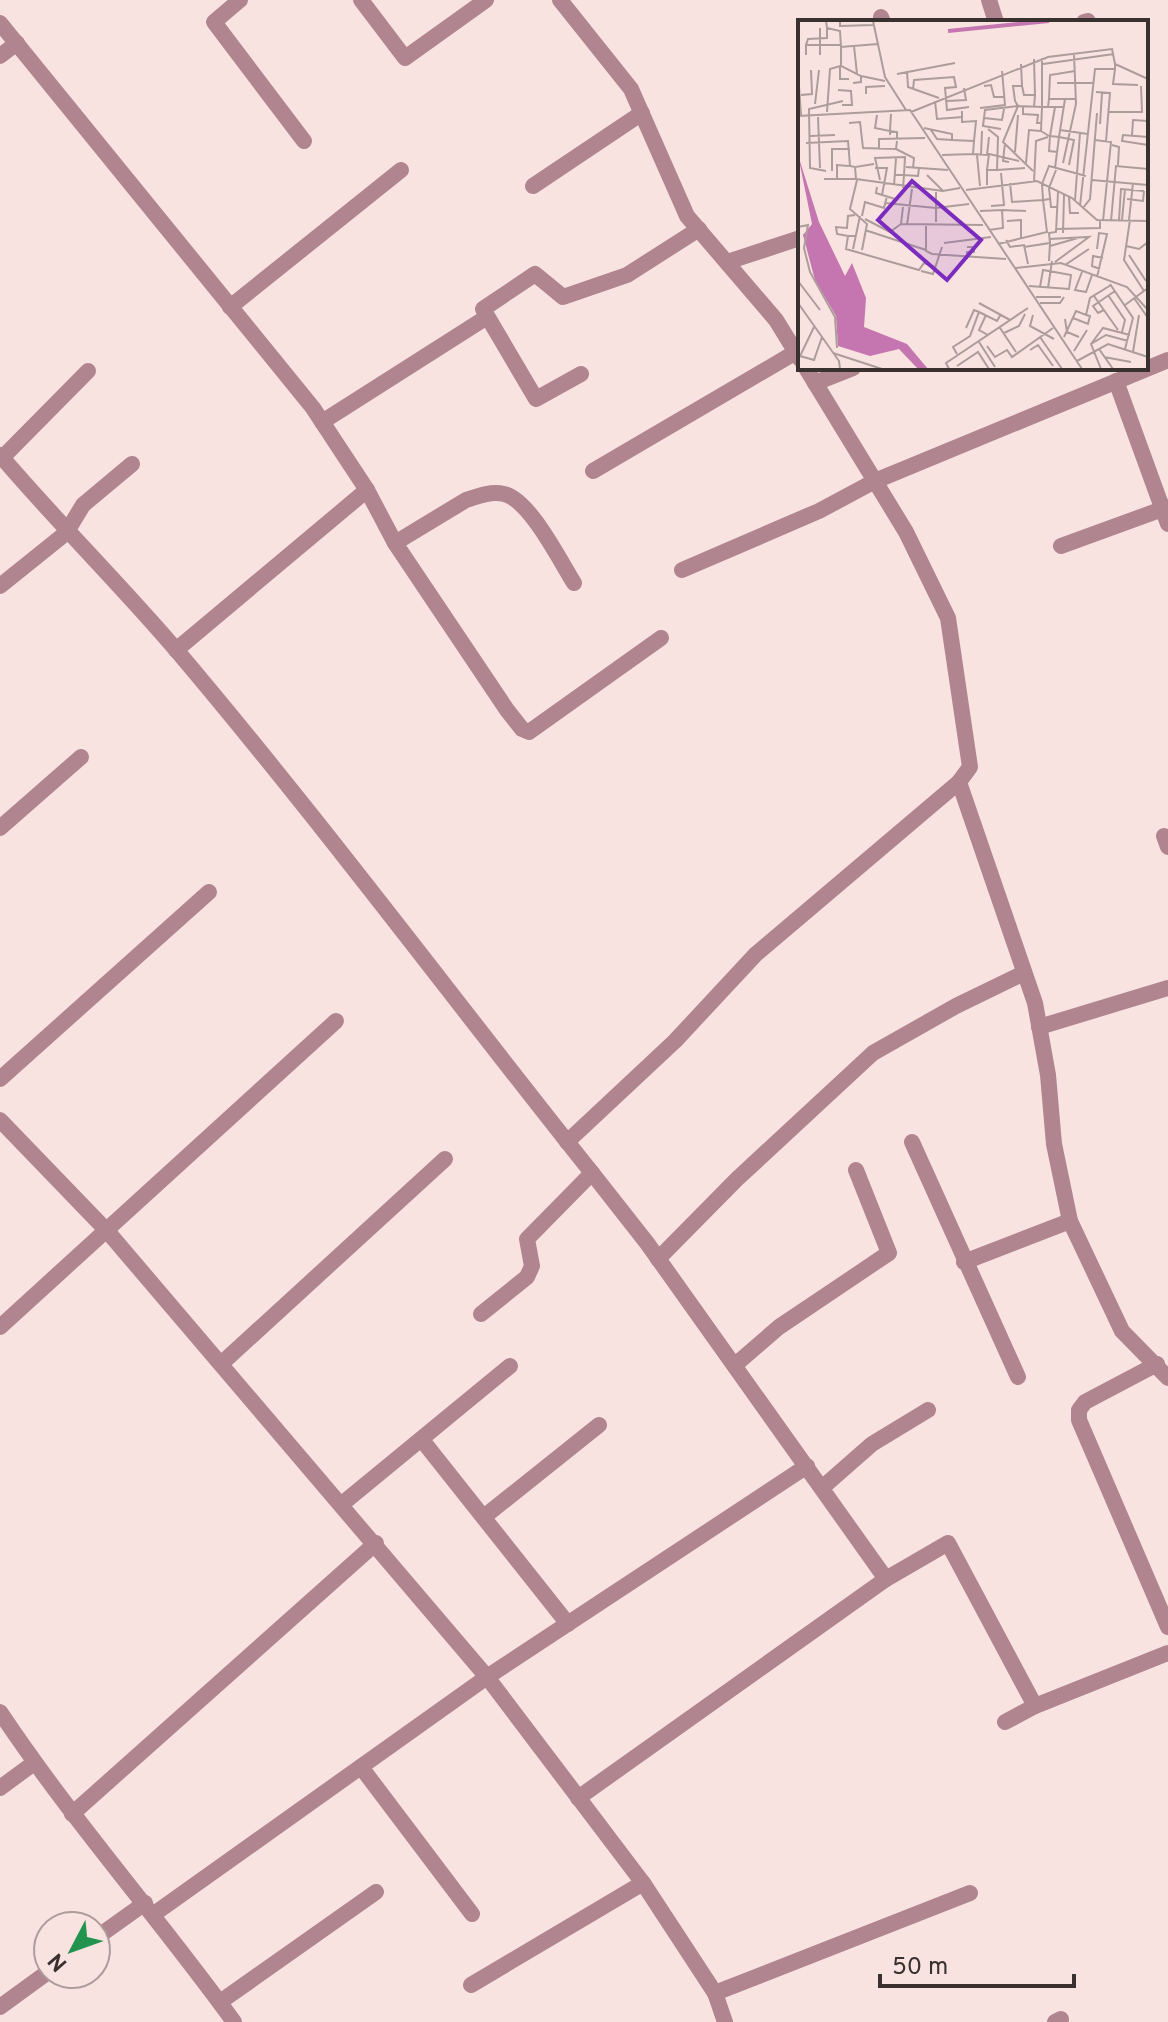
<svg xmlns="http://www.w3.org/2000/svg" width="1168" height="2022" font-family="Overpass,sans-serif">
<rect width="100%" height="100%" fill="#f9e3e0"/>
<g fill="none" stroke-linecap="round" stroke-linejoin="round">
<g stroke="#b18590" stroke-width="16">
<path d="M 240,0 L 214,22 L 304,141"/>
<path d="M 361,0 L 405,58 L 486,0"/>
<path d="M 560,0 L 631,89 L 687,216 L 776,320 L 800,359"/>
<path d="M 989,0 L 996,22"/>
<path d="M 881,17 L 883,22"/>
<path d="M 1084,22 L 1088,21"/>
<path d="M 0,23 L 313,408 L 367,490 L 395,543 L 466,500 C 478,496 491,491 504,494 C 530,500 560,561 574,583"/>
<path d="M 0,56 L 17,43"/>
<path d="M 533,186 L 642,113"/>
<path d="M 727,262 L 800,238"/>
<path d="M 230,307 L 401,170"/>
<path d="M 581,374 L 536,399 L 483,309 L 535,274 L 563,297 L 627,275 L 699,229"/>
<path d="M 1116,381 L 1168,524"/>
<path d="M 815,383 L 853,368"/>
<path d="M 322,422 L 487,317"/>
<path d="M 0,455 C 57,522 121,585 178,652 C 321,821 454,1000 592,1173 L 647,1243 L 886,1579 L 578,1798"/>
<path d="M 2,458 L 88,371"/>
<path d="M 593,471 L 796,352"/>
<path d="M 395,543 L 507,710 L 522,729 L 529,732 L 661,638"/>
<path d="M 1061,546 L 1168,507"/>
<path d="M 682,570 L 819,511 L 875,481 L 1168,360"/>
<path d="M 0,586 L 66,533 L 83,505 L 132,464"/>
<path d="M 176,650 L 367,490"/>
<path d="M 959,782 L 1035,1003 L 1048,1075 L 1054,1144 L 1070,1221 L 1122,1331 L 1168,1378"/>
<path d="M 0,828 L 81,757"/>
<path d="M 1164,836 L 1168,847"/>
<path d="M 1039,1027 L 1168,988"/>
<path d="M 0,1079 L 209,892"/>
<path d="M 0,1120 L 108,1232 L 487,1677 L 643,1883 L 715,1993 L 725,2022"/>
<path d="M 567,1142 L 675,1041 L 756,954 L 959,782 L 970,767 L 948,618 L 906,532 L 806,368"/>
<path d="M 912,1142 L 1018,1377"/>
<path d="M 658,1259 L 737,1179 L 873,1053 L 956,1006 L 1024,973"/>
<path d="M 964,1262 L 1070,1221"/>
<path d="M 481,1314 L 527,1277 L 532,1266 L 527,1239 L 592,1173"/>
<path d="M 0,1327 L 336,1021"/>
<path d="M 221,1364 L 445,1159"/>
<path d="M 1157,1364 L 1085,1402 L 1079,1410 L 1079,1420 L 1168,1627"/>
<path d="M 735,1365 L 779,1327 L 889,1253 L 856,1170"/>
<path d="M 422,1440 L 568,1624"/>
<path d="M 823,1487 L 872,1444 L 928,1410"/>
<path d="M 342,1504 L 510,1366"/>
<path d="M 485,1516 L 599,1425"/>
<path d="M 886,1579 L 948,1543 L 1035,1706 L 1168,1653"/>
<path d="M 0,1712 C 72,1820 158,1917 234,2022"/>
<path d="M 1005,1722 L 1035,1706"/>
<path d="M 361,1767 L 472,1914"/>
<path d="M 0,1788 L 34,1763"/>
<path d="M 72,1814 L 376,1543"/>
<path d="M 154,1914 L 487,1677 L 807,1466"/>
<path d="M 96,1938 L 145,1903"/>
<path d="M 471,1985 L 643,1883"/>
<path d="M 715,1993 L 970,1893"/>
<path d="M 220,2002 L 376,1892"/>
<path d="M 0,2007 L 48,1972"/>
<path d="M 1055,2022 L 1061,2019"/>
</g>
</g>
<g transform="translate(798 20)">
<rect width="350" height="350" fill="#f9e3e0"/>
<path d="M 0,135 L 21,202 L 47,256 L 54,243 L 68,278 L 66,307 L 109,324 L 130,349 L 120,349 L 101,329 L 72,336 L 40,326 L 38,296 L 17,260 L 5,215 L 14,204 Z" fill="#c575b0"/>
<path fill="none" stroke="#c575b0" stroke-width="4" d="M 150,11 L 251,1"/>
<path fill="none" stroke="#ac9c9a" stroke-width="2" d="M 28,1 L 29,8 L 42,11 L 43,27 L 80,24M 42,1 L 42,6 L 75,5M 75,1 L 87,57 L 108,90M 22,8 L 22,35M 8,25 L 10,19 L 29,18 L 29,8M 56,26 L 59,54M 43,27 L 43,46 L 63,56 L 63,62 L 55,63M 8,35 L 8,25 L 42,25M 236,39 L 237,75M 223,44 L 224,66 L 215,66 L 217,81 L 220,86 L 244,87 L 244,38M 245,44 L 316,34M 317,49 L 315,64 L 340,65M 109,51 L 110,67 L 141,78M 0,52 L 3,95M 99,54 L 157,43M 63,56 L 87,61M 259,63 L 296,63M 186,66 L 193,65 L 196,77 L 206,77M 224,66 L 226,75 L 237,75 L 236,87M 40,70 L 53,71 L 54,85 L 44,85M 115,70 L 116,60 L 156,57 L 158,67 L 147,68 L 149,90 L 171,87M 298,72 L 312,73 L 308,121M 68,74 L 68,67 L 87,66M 3,75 L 14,74 L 13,50M 251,79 L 252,55 L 277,51M 137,81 L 139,99 L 165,97M 149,81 L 168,80 L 166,68M 17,84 L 21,50M 225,87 L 225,94 L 240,95 L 239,103 L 244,103M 250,87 L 251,79 L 277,79M 257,87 L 252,116 L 261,117 L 267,79M 182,88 L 207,85 L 204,51M 164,91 L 164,102 L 178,101 L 176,121M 29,92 L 32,49 L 42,46 L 42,59 L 51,59M 113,92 L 250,37 L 314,29 L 317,44 L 350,59M 311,92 L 344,92 L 343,66M 93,94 L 92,111 L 99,112 L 99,118M 79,95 L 77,108 L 92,111 L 92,115M 0,96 L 112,90 L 284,349M 20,97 L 22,148M 186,98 L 204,100 L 206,89M 51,103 L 62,102 L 65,128 L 98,129 L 99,121M 302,104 L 304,73M 126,108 L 154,114 L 154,120 L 176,121 L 175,134 L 189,135 L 191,117M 203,109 L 185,106 L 187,90 L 220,86 L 205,122 L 235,151M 133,110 L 139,119 L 154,120M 262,110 L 290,114M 334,115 L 335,100 L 350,101M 12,116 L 37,115M 251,116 L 243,111 L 244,87 L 266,87M 252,116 L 251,131 L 260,132M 350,117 L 325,115 L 324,121 L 350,125M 297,120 L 313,122 L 305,201M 8,123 L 50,121 L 52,146 L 57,147M 207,123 L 205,141 L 211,142M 314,125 L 321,127 L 320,145M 81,129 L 81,119 L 127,118M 98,129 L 116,138 L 115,148M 217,132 L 220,95M 144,135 L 175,134M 179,135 L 182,166M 183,135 L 184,111M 228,143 L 231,110 L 243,111M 265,143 L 278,84 L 276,34M 108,147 L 150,150M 77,148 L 89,148 L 84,175M 257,148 L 261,117 L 276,120 L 271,145M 189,150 L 191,134 L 221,141M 199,150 L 227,148M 258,150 L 251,168 L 253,187 L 259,187M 28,151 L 12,148 L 11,89 L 45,81M 34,151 L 34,129 L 52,129M 129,155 L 145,171 L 162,168M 26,159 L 58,159 L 57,147 L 76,144M 39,159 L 39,145 L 51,146M 58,159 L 145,171M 59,160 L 52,189 L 69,204 L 64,230M 82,160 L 77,138 L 107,137 L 106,155 L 97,155M 294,160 L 350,165M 236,162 L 238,121 L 250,117M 189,165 L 189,150 L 199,150 L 200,117 L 190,109M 96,166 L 98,138M 79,167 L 78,173 L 97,179M 105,168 L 106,155 L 120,156 L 121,148M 168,170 L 239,161 L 274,178 L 299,200 L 350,201M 138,172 L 138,202M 271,177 L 272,193 L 281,193M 252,179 L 245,180 L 244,164 L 251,146 L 288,156M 329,179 L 345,181 L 346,171M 277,180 L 282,113M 87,183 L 138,188 L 171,184M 193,186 L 206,185 L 203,153M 282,186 L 297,49 L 317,49 L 317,44M 105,187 L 103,204 L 185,205M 285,188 L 292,179 L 299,93M 204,190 L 228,191M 182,191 L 204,190 L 205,208 L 191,210M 64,196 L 67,182 L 86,188 L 89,176M 67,199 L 92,212M 321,200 L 323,169 L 346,171M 324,200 L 327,169M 331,200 L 335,163M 332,200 L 326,240 L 346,271M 209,201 L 223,200 L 223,218M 313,201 L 318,146 L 350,149M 109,205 L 114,169M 128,206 L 128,231 L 134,234 L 208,239M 0,207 L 10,205 L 6,228 L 12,252 L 37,297 L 39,328M 258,209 L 302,208 L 302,200M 67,210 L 128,230M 265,213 L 266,175M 50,216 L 39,214 L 38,207 L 49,208 L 50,196 L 57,195M 57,216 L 50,216 L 48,229 L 121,250 L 126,243 L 137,247M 103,219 L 92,212 L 103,204M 251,219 L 291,217 L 257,242M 208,220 L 212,227 L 226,225 L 230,244M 146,223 L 193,217M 252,223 L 251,213 L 258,212 L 260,172M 200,224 L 249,212 L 245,180 L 214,182 L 212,163M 252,226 L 280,218M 328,226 L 341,229 L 350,222M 226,227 L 252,223 L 251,241M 55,229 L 62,196M 299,229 L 301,213 L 309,214 L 299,257M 331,235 L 348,261M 169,239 L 169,232 L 176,232 L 176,227 L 169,227M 267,245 L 291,229M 217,248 L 263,243 L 329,267 L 350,290M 302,249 L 294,246 L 295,236 L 305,238M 123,251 L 135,254 L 144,227M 284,252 L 277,270 L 288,272 L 294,255M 0,261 L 22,290M 312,264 L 335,298 L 327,329M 231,266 L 271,269 L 273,255 L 245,250 L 242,267M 250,268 L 254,241M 310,275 L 327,300 L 324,312M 296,276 L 320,310M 238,277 L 263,277M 336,278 L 350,298M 0,283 L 41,341 L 42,349M 181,283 L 212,300M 242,283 L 262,283 L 266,277M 327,285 L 350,268M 306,290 L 300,293 L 295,286 L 317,271M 188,295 L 181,310 L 190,315M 235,295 L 232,306 L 256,319M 275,298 L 290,304 L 292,296 L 288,295M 267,299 L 269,312 L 281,317M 16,307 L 2,336 L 16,340 L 24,317M 168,308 L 176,290 L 181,292M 202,308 L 218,332M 206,313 L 221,306 L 227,294M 242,317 L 264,349M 266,317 L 278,291 L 288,295 L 292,278 L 313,265M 181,322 L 197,347M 293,324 L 305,308 L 332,315M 189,326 L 197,337 L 209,330 L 214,337 L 255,308M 301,329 L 315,349M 232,330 L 240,325 L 255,346M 276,331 L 289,310M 335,332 L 341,295M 35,333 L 84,349M 159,334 L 155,327 L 172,316 L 181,292 L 199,301 L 203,294M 306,337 L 333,342M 279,341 L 310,324 L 350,337M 159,346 L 180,332 L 191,349M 151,349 L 148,343 L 230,288M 303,349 L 293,324 L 308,315 L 330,321"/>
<path fill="#7b2cbf" fill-opacity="0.15" stroke="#7b2cbf" stroke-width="4" d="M 114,161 L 183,220 L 149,260 L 80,200 Z"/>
<rect width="350" height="350" fill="none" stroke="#393130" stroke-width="4"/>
</g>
<g transform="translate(72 1950) rotate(229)"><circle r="38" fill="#f9e3e0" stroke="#ac9c9a" stroke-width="2"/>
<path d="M0-6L14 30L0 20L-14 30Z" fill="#22944f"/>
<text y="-12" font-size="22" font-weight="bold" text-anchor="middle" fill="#393130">N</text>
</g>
<path d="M880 1974v12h194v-12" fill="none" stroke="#393130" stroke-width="4"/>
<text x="892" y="1974" font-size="24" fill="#393130" stroke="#f9e3e0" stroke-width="6" paint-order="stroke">50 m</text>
</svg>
